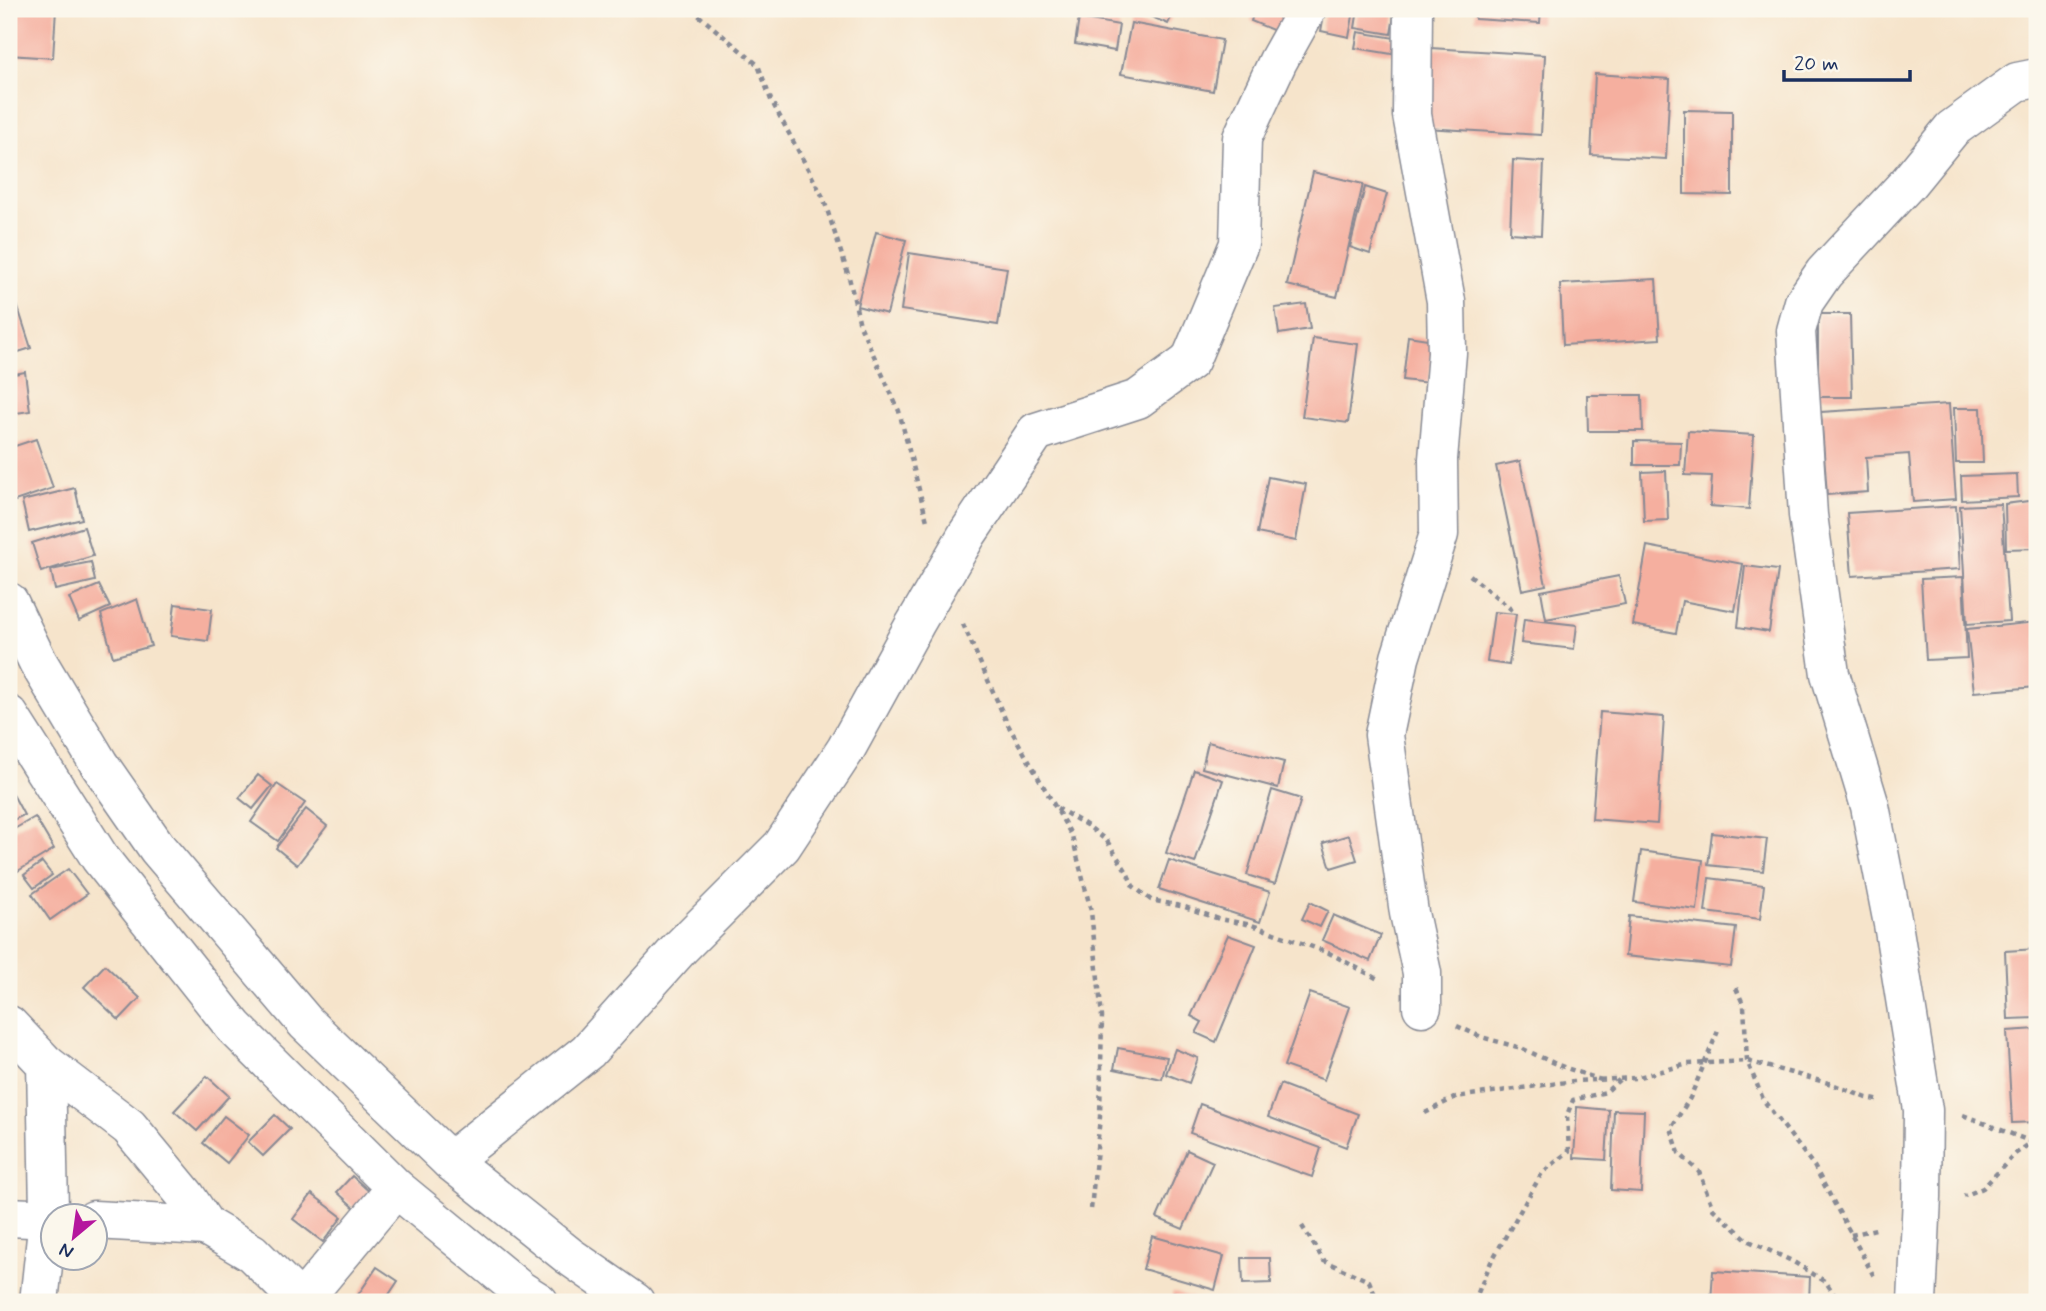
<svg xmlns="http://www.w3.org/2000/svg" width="2046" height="1311" font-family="Mynerve,sans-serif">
<rect width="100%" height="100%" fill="#fbf7ec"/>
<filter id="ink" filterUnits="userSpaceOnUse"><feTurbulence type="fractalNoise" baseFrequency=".0143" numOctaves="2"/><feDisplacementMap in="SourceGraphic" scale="14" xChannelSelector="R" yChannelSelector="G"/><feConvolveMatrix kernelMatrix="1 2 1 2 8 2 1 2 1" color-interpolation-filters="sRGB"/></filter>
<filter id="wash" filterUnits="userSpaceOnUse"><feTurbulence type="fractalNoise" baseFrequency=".00686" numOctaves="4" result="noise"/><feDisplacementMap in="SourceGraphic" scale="28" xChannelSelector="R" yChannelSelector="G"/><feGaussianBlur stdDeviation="1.57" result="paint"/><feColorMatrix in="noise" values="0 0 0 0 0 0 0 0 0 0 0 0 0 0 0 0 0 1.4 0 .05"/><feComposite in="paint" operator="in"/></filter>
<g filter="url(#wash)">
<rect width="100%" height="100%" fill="#f6e4cb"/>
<g id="blocks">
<g fill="#f5af9f">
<path d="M 9,9 L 56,9 L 53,58 L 9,55 Z"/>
<path d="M 1139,9 L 1175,9 L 1168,24 L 1138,11 Z"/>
<path d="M 1255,9 L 1289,9 L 1280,33 L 1251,21 Z"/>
<path d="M 1325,9 L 1354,11 L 1349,37 L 1321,31 Z"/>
<path d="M 1358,9 L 1395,9 L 1391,34 L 1355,28 Z"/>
<path d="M 1476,9 L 1541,9 L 1540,23 L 1475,19 Z"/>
<path d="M 1079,18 L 1119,25 L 1115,51 L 1075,44 Z"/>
<path d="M 1131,23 L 1222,40 L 1213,91 L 1121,74 Z"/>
<path d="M 1358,32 L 1395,38 L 1392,54 L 1355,48 Z"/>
<path d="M 1430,48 L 1545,55 L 1541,135 L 1426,128 Z"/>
<path d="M 1595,74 L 1670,79 L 1666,159 L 1591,155 Z"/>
<path d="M 1684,110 L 1732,111 L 1732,195 L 1684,194 Z"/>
<path d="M 1513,160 L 1544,162 L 1541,235 L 1510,233 Z"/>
<path d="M 1313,172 L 1363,184 L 1337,297 L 1287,285 Z"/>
<path d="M 1365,187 L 1387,194 L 1370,254 L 1350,247 Z"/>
<path d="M 876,232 L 906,240 L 887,314 L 857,306 Z"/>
<path d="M 909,253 L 1007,268 L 998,325 L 901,310 Z"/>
<path d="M 1656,279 L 1660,339 L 1563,345 L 1560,284 Z"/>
<path d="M 12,289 L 31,348 L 9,355 L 9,290 Z"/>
<path d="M 1306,304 L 1310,329 L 1279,334 L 1275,308 Z"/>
<path d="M 1818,314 L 1850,314 L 1852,397 L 1818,397 Z"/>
<path d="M 1408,336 L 1434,340 L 1429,383 L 1403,380 Z"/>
<path d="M 1313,338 L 1358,344 L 1348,423 L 1302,417 Z"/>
<path d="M 25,372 L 30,411 L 9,414 L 9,375 Z"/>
<path d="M 1587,395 L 1642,395 L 1643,431 L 1588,431 Z"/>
<path d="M 1949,404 L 1956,499 L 1913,502 L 1909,454 L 1866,457 L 1868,492 L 1827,495 L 1821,412 Z"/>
<path d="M 1954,408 L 1981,408 L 1983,463 L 1956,463 Z"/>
<path d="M 1688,431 L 1754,435 L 1749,509 L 1710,506 L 1712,476 L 1685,475 Z"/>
<path d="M 36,439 L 53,488 L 12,502 L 9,493 L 9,448 Z"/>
<path d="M 1634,441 L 1681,442 L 1680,465 L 1634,465 Z"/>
<path d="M 1520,461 L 1546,585 L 1522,590 L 1496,466 Z"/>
<path d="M 1666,471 L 1668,520 L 1644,521 L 1642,472 Z"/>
<path d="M 2017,474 L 2018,497 L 1962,500 L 1961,476 Z"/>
<path d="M 1268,477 L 1306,484 L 1296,541 L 1257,533 Z"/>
<path d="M 75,488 L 82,519 L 29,532 L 22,501 Z"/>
<path d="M 2037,500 L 2037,548 L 2006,549 L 2005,504 Z"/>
<path d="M 2001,504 L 2009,621 L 1967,624 L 1960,506 Z"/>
<path d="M 1956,506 L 1960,569 L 1852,576 L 1847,513 Z"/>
<path d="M 84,527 L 93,556 L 41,572 L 32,543 Z"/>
<path d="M 1647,546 L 1743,564 L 1735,611 L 1682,601 L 1676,633 L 1633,625 Z"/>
<path d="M 91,562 L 95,581 L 55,590 L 51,570 Z"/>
<path d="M 1745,566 L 1778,570 L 1769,632 L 1738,627 Z"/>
<path d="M 1619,576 L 1625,604 L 1546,619 L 1541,591 Z"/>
<path d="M 1963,577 L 1967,658 L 1926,660 L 1921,579 Z"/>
<path d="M 99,585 L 110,607 L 79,621 L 69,598 Z"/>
<path d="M 137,599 L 151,646 L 113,657 L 101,614 Z"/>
<path d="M 175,604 L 212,609 L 208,641 L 171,636 Z"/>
<path d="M 1494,612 L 1516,614 L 1509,665 L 1487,662 Z"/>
<path d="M 1524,619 L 1577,625 L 1574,649 L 1521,643 Z"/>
<path d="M 2037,622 L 2037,687 L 1974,692 L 1967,629 Z"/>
<path d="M 1600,712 L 1664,717 L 1657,824 L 1592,819 Z"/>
<path d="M 1208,742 L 1284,762 L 1278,788 L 1202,768 Z"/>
<path d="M 1194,770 L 1223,780 L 1195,863 L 1166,853 Z"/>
<path d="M 258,775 L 272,786 L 253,809 L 239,798 Z"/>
<path d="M 277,784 L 305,803 L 278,841 L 251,822 Z"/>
<path d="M 9,787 L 24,815 L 9,822 Z"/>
<path d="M 1272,790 L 1301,799 L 1275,884 L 1247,875 Z"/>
<path d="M 306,809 L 327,826 L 297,865 L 276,848 Z"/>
<path d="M 35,817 L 54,849 L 13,874 L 9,868 L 9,832 Z"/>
<path d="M 1712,833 L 1767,839 L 1763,871 L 1708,865 Z"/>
<path d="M 1349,835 L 1357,860 L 1331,868 L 1323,843 Z"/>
<path d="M 1641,851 L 1703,860 L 1697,910 L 1634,902 Z"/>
<path d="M 1169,860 L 1270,892 L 1260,922 L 1159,889 Z"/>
<path d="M 42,862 L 52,875 L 34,888 L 24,875 Z"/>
<path d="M 68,869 L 87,894 L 50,920 L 32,894 Z"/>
<path d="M 1709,878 L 1764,885 L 1760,919 L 1705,912 Z"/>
<path d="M 1310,902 L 1328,911 L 1320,927 L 1302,919 Z"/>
<path d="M 1333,915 L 1381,935 L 1370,961 L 1322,940 Z"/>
<path d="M 1629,916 L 1736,928 L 1731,967 L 1625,956 Z"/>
<path d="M 1228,935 L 1256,945 L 1216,1042 L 1196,1033 L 1202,1022 L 1191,1016 Z"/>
<path d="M 2037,949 L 2037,1018 L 2008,1019 L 2005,951 Z"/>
<path d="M 105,965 L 140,998 L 119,1020 L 84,987 Z"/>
<path d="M 1310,993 L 1350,1007 L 1324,1080 L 1284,1066 Z"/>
<path d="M 2037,1029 L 2037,1122 L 2012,1123 L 2007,1031 Z"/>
<path d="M 1118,1048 L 1167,1057 L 1162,1079 L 1114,1069 Z"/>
<path d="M 1175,1049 L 1198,1058 L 1189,1083 L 1166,1074 Z"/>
<path d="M 207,1076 L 229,1096 L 197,1131 L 174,1111 Z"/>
<path d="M 1280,1084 L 1358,1114 L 1346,1147 L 1268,1117 Z"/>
<path d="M 1200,1104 L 1321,1148 L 1312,1177 L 1190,1133 Z"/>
<path d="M 1577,1107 L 1609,1110 L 1606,1160 L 1574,1158 Z"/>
<path d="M 1614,1110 L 1644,1111 L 1641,1192 L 1611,1190 Z"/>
<path d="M 275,1115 L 290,1129 L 263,1156 L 248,1142 Z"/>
<path d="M 224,1116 L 249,1135 L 227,1163 L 203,1143 Z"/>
<path d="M 1187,1150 L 1213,1162 L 1183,1229 L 1157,1218 Z"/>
<path d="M 352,1176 L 373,1195 L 358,1211 L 337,1192 Z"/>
<path d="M 312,1194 L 342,1217 L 323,1242 L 293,1219 Z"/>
<path d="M 1152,1236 L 1224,1256 L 1215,1290 L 1143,1269 Z"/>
<path d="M 1242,1258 L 1270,1258 L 1271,1283 L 1243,1284 Z"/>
<path d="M 377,1267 L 398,1281 L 384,1302 L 369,1302 L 358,1295 Z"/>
<path d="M 1713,1271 L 1810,1277 L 1809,1302 L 1711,1302 Z"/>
<path d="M 1173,1292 L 1205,1302 L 1170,1302 Z"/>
</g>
</g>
</g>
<g filter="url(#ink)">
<use href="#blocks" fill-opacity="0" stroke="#888a94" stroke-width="2"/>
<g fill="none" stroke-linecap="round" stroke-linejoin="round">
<g stroke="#888a94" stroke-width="41">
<g id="minor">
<path d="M 1413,9 L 1412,115 L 1446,301 L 1447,353 L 1438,459 L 1439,534 L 1400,658 L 1384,735 L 1409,913 L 1422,973 L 1422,1007"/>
<path d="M 9,1025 L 46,1064 L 129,1127 L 186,1196 L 206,1226 L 252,1253 L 301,1302"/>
<path d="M 450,1161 L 588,1051 L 680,948 L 782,846 L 846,749 L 915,624 L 968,533 L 1036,432 L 1138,399 L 1190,361 L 1239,244 L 1242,138 L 1278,61 L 1307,9"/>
<path d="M 9,1217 L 52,1219"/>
<path d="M 94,1220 L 206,1226"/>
<path d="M 39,1302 L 49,1210 L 46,1064"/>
<path d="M 301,1302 L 396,1188"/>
<path d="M 1917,1302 L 1922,1197 L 1923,1110 L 1893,924 L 1870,806 L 1830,674 L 1808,515 L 1796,331 L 1804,302 L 1824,273 L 1908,183 L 1952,129 L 2017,82 L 2037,78"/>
</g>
</g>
<g stroke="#888a94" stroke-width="41">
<g id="major">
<path d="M 9,602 L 38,662 L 99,764 L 158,849 L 306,1023 L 450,1161 L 569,1256 L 635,1302"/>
<path d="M 9,715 L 100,858 L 234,1027 L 396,1188 L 520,1290 L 539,1302"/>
</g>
</g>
<g stroke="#888a94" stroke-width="4.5" stroke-dasharray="5 5" stroke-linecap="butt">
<path d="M 691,9 L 758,65 L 771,100 L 823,197 L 849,277 L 860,325 L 899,411 L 927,521"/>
<path d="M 1470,575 L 1512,610"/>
<path d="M 963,624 L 1007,723 L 1072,836 L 1091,911 L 1102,1017 L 1100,1117 L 1091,1210"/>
<path d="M 1057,808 L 1088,826 L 1107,841 L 1127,872 L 1133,886 L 1151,900 L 1185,907 L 1219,919 L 1252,925 L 1329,953 L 1380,980"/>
<path d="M 1736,988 L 1744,1006 L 1747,1061 L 1764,1101 L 1814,1166 L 1876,1280"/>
<path d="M 1457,1026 L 1481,1037 L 1521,1048 L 1558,1065 L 1601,1080"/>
<path d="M 1718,1031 L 1690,1098 L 1671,1128 L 1679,1153 L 1699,1172 L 1713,1209 L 1749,1241 L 1792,1261 L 1826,1282 L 1839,1302"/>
<path d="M 1425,1113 L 1456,1097 L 1574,1081 L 1635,1078 L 1688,1064 L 1747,1061 L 1832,1084 L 1867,1098 L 1881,1101"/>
<path d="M 1963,1115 L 2032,1142 L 2015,1154 L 1983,1188 L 1964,1196"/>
<path d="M 1302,1226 L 1324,1261 L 1369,1281 L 1378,1302"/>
<path d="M 1851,1235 L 1880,1228"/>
<path d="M 1474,1302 L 1491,1262 L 1542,1173 L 1569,1151 L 1567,1115 L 1573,1100 L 1606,1092 L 1620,1079"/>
</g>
<use href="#minor" stroke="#fff" stroke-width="38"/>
<use href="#major" stroke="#fff" stroke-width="38"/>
</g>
</g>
<rect width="2046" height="1311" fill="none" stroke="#fbf7ec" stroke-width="35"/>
<g transform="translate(74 1237) rotate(209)"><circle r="33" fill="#fbf7ec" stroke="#a1a7b3" stroke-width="2"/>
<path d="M0-5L12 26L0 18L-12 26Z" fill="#b5179e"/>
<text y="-10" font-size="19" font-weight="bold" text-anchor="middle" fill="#1b2f5e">N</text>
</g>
<path d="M1784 70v10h126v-10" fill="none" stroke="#1b2f5e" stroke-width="3.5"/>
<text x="1794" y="70" font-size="21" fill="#1b2f5e" stroke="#fbf7ec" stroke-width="5" paint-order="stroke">20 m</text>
</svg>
